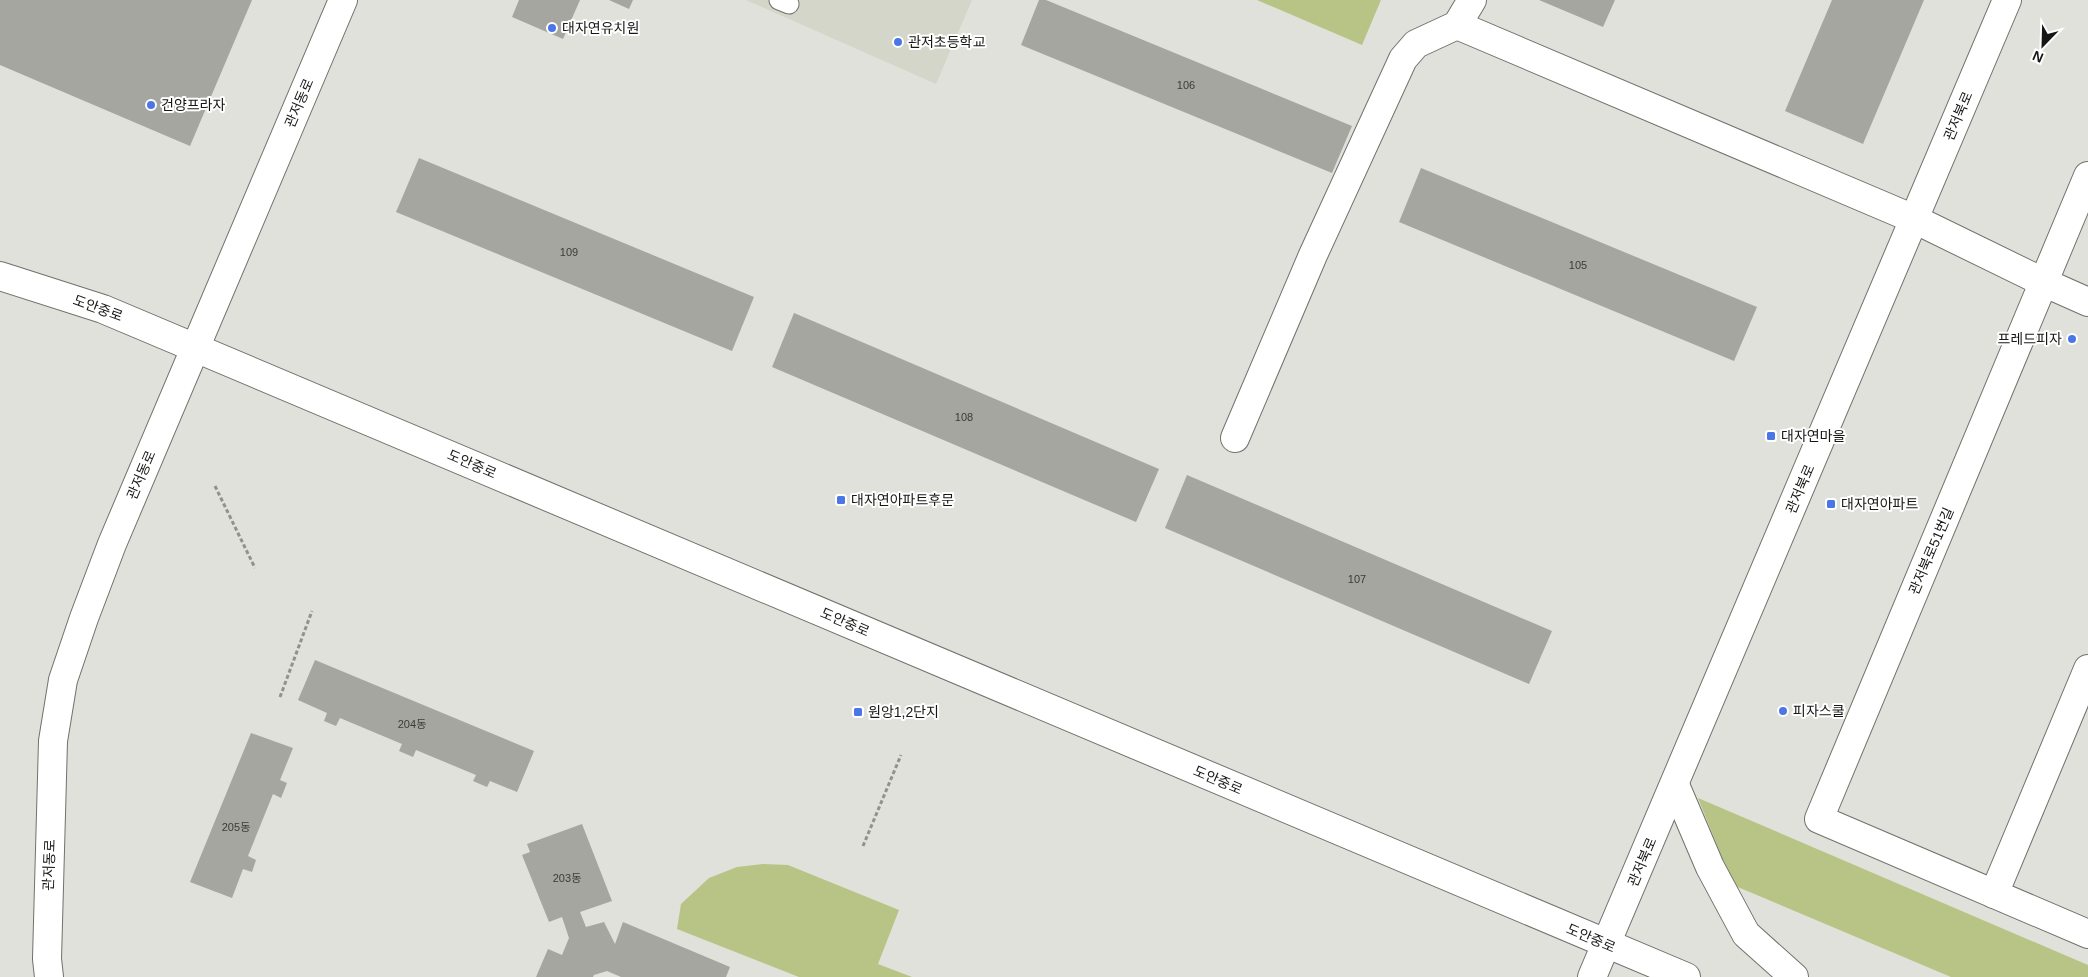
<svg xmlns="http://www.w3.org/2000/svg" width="2088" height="977" font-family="Helvetica,'Noto Sans KR',sans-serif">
<rect width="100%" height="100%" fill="#e0e1da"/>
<path fill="#d3d6c8" d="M 746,0 L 972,0 L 936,84 Z"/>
<g fill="#b8c386">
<path d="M 1257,0 L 1381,0 L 1362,45 Z"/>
<path d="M 1698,798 L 2088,965 L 2088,977 L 1951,977 L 1733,885 Z"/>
<path d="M 763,864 L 788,865 L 899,910 L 878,964 L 912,977 L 799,977 L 677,929 L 681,904 L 709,878 L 737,867 Z"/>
</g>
<g fill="#a5a69f">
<path d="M 0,0 L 252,0 L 190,146 L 0,65 Z"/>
<path d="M 519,0 L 580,0 L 563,39 L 512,17 Z"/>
<path d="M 609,0 L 633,0 L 629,9 Z"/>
<path d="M 1039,0 L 1046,0 L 1352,126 L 1332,173 L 1021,45 Z"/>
<path d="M 1539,0 L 1615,0 L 1603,27 Z"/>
<path d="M 1832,0 L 1924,0 L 1863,144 L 1785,111 Z"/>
<path d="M 419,158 L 754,297 L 732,351 L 396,212 Z"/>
<path d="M 1421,168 L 1757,307 L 1734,361 L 1399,222 Z"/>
<path d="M 794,313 L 1159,469 L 1136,522 L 772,367 Z"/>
<path d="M 1187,475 L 1552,631 L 1529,684 L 1165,528 Z"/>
<path d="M 315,660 L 534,751 L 517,792 L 490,781 L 487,787 L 473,781 L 476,775 L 416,750 L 413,757 L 399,751 L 402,744 L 340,718 L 336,726 L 324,721 L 327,713 L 298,700 Z"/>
<path d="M 251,733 L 293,748 L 280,780 L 287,783 L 281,798 L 273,794 L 248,856 L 256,860 L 252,872 L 243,869 L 232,898 L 190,882 Z"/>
<path d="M 582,824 L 612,901 L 580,912 L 586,927 L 604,922 L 615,944 L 623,922 L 730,967 L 726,977 L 621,977 L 607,971 L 594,975 L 593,977 L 536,977 L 548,949 L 562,955 L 569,938 L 562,917 L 549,922 L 522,855 L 530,852 L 527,844 Z"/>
</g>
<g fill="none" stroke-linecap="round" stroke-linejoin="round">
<g stroke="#70726c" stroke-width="21">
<path id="service" d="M 779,0 L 789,4"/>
</g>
<g stroke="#70726c" stroke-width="30">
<g id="minor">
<path d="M 1457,25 L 1914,219 L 2043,282 L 2088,302"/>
<path d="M 2088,176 L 1819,819 L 2088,934"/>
<path d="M 1235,438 L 1313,255 L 1403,59 L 1416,44 L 1457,25 L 1472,0"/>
<path d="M 1994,894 L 2088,669"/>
<path d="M 49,977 L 47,959 L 53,741 L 63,680 L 84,618 L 112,544 L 343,0"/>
<path d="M 1592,977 L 2007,0"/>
</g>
</g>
<g stroke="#70726c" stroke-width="30">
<g id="tertiary">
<path d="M 0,276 L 103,309 L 1686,977"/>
<path d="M 1675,785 L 1710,867 L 1746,934 L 1794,977"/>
</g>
</g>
<g stroke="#91928d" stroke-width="3" stroke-dasharray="4 2.5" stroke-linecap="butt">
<path d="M 215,486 L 255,568"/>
<path d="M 280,697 L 312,611"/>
<path d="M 863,846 L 901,755"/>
</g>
<use href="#service" stroke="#fff" stroke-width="19"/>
<use href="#minor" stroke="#fff" stroke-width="28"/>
<use href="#tertiary" stroke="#fff" stroke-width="28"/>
</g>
<g fill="#4c75e8" stroke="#fff" stroke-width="2">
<circle cx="552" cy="28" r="5"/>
<circle cx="898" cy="42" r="5"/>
<circle cx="151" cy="105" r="5"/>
<circle cx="2072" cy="339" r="5"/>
<rect x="1766" y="431" width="10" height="10" rx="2.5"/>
<rect x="836" y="495" width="10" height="10" rx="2.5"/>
<rect x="1826" y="499" width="10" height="10" rx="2.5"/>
<circle cx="1783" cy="711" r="5"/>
<rect x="853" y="707" width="10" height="10" rx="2.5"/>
</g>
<g text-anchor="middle" stroke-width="4" stroke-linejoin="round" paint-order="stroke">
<g font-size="11" fill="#3a3c38">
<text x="1186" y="89">106</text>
<text x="569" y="256">109</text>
<text x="1578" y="269">105</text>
<text x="964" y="421">108</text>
<text x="1357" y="583">107</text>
<text x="412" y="728">204동</text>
<text x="236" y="831">205동</text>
<text x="567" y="882">203동</text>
</g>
<g font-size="14" fill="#171815" stroke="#fff" text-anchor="start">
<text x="562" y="33">대자연유치원</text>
<text x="908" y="47">관저초등학교</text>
<text x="161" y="110">건양프라자</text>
<text x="2062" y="344" text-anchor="end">프레드피자</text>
<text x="1781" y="441">대자연마을</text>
<text x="851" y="505">대자연아파트후문</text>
<text x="1841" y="509">대자연아파트</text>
<text x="1793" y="716">피자스쿨</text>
<text x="868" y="717">원앙1,2단지</text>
</g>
<g font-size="14" fill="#171815" stroke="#fff">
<text transform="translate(299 103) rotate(-67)" y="5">관저동로</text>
<text transform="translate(1958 116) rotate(-67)" y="5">관저북로</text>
<text transform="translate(98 308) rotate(20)" y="5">도안중로</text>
<text transform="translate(472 464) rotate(23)" y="5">도안중로</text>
<text transform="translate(141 475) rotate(-67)" y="5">관저동로</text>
<text transform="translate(1800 489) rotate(-67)" y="5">관저북로</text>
<text transform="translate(1931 551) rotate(-67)" y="5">관저북로51번길</text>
<text transform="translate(845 622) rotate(23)" y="5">도안중로</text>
<text transform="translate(1218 780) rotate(23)" y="5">도안중로</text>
<text transform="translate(1642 862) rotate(-67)" y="5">관저북로</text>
<text transform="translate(49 865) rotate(-88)" y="5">관저동로</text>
<text transform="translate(1591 938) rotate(23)" y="5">도안중로</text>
</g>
</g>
<g transform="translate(2043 45) rotate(203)" stroke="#ffffff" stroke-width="4" paint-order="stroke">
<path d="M0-4L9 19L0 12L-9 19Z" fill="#171815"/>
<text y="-8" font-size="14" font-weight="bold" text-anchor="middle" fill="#171815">N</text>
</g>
</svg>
